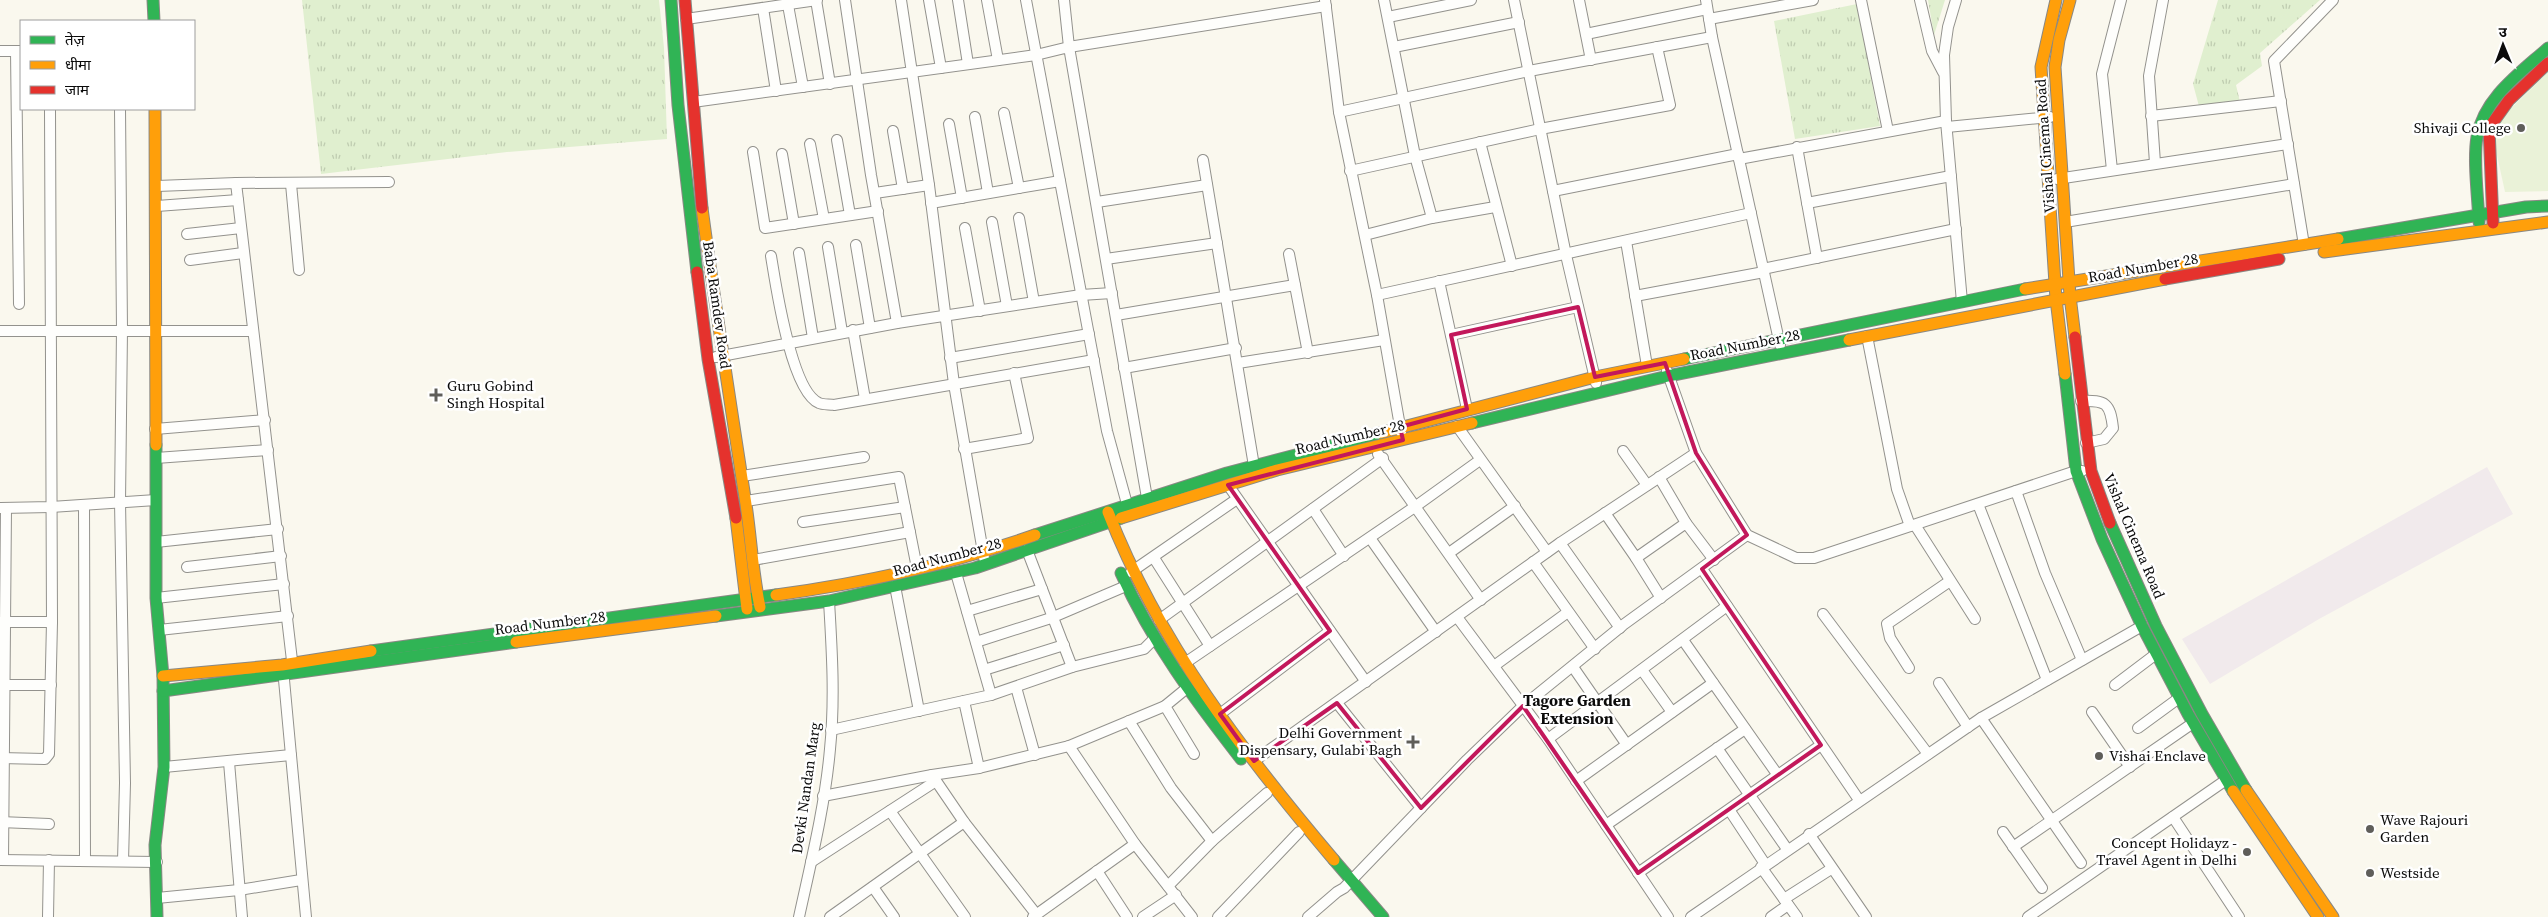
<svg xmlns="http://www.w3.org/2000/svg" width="2548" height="917" font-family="'Source Serif 4','Noto Sans Devanagari',serif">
<defs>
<pattern id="park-tufts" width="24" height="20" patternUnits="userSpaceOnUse" patternTransform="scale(1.25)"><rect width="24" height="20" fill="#e0efcf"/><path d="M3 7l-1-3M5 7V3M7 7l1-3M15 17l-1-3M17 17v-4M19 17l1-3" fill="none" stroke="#bfccb0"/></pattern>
</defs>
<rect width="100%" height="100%" fill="#faf8ee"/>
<path fill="#f1eaec" d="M 2487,467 L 2513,514 L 2319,619 L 2210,684 L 2182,639 Z"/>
<g fill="url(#park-tufts)">
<path d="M 302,0 L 659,0 L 664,48 L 667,139 L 507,152 L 321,174 Z"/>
<path d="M 1928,0 L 1945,0 L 1934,35 Z"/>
<path d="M 2218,0 L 2320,0 L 2260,53 L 2262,66 L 2236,85 L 2240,102 L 2200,110 L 2193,84 Z"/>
<path d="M 1857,4 L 1880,126 L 1795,139 L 1774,21 Z"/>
</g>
<path fill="#eaf2d8" d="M 2548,72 L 2548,191 L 2505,192 L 2495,146 L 2496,123 Z"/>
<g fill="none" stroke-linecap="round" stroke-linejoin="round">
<g stroke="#93928d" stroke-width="12">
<g id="street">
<path d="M 816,0 L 830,84"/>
<path d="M 845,0 L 871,175 L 897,323"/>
<path d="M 901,0 L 929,185 L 954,384 L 984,558"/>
<path d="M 929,0 L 941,68"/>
<path d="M 958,0 L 968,64"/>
<path d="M 987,0 L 998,60"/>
<path d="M 1026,0 L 1107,431 L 1127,504"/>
<path d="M 1064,0 L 1069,47 L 1326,6"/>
<path d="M 1325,0 L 1339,112 L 1377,295 L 1401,432"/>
<path d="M 1384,0 L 1415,156 L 1432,218"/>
<path d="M 1514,0 L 1566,255 L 1596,383"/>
<path d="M 1579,0 L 1591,60"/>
<path d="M 1706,0 L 1712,37 L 1780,345"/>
<path d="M 1861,0 L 1888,131"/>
<path d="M 1920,0 L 1932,51 L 1943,72"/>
<path d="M 1956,0 L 1948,27 L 1944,55 L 1946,121 L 1962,302"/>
<path d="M 788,5 L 803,87"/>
<path d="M 763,8 L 776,91"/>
<path d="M 1388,17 L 1471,0"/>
<path d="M 686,19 L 817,0"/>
<path d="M 1709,19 L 1813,0"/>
<path d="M 1586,34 L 1707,9"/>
<path d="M 1394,47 L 1519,22"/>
<path d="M 0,51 L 21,51"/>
<path d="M 16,51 L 19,304"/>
<path d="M 693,102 L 1036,55 L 1069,47 L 1147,498"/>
<path d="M 120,109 L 122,330 L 120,502 L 125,783 L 123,861"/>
<path d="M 1339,112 L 1529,71 L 1712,37"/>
<path d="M 1004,113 L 1019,188"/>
<path d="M 2151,116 L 2281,101"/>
<path d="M 975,117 L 988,193"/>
<path d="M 949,124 L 962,198"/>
<path d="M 1947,127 L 2050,117"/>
<path d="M 893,131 L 903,189"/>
<path d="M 837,140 L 850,215"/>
<path d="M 1480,142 L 1512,266"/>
<path d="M 810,144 L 824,219"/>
<path d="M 1797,147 L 1817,258"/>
<path d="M 753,152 L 765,228 L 878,211"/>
<path d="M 782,154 L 794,224"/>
<path d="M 1739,159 L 1946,121"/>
<path d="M 1203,160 L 1254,466"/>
<path d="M 2155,163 L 2149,76 L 2163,0"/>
<path d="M 2112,170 L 2102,74 L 2121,0"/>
<path d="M 1350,171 L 1540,129 L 1670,105 L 1657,47"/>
<path d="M 2057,179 L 2288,144"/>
<path d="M 236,183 L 389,182"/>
<path d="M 291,184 L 299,270"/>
<path d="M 157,186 L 236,183 L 293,669"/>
<path d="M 1553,191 L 1738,154"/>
<path d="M 875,193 L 929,185"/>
<path d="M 1097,202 L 1207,185"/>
<path d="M 931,203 L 1060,181"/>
<path d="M 1807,203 L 1951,176"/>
<path d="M 157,206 L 238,200"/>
<path d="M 1019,218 L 1034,302"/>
<path d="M 992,222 L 1007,306"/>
<path d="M 2065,222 L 2294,184"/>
<path d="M 965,228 L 980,311"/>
<path d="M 187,234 L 241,228"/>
<path d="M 1365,235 L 1432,218 L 1495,207"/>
<path d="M 1626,241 L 1647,366"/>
<path d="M 856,245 L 870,328"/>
<path d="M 2304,245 L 2274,61 L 2333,0"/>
<path d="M 828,247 L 842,332"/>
<path d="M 799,253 L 813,338"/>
<path d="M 1289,254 L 1308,353"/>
<path d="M 771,256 C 776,286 791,391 819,403 C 823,405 830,404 834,405 L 1094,360"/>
<path d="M 1106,259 L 1217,243"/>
<path d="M 190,260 L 243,253"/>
<path d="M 1763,269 L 1956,229"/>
<path d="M 1439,281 L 1467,409"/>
<path d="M 1377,295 L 1751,213"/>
<path d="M 1635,296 L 1764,272"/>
<path d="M 1116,315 L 1295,285"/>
<path d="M 853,330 L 865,399"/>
<path d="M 0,331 L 253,331"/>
<path d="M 1451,335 L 1578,307"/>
<path d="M 1867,336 L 1897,489 L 1910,526"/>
<path d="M 716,357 L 897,323 L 1081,295 L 1112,293"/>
<path d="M 950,358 L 1089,334"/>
<path d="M 1238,363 L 1384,340"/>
<path d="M 1124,368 L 1236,348"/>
<path d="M 1667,371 L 1696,453 L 1747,535 L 1796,558 L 1814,558 L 2076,471 L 2082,471"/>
<path d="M 2081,401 C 2106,400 2110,403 2113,428 L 2104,439 L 2086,443"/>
<path d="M 1457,426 L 1547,552"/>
<path d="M 155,429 L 265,420"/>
<path d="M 964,449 L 1028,438 L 1014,373"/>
<path d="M 1623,451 L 1647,485"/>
<path d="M 1378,454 L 1481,600"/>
<path d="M 156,458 L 268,450"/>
<path d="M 742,476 L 864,457"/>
<path d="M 1659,477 L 1686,523"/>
<path d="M 1228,485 L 1366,682"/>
<path d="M 2016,491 L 2045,573 L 2082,660"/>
<path d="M 746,501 L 899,477 L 917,568"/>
<path d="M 1978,504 L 2047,680"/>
<path d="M 84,505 L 85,861"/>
<path d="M 1,508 L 51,507 L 156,500"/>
<path d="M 1313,509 L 1344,556"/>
<path d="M 1605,513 L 1636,558 L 1686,523 L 1714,560"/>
<path d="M 803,522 L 905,507"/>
<path d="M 1915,525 L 1975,619"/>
<path d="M 1370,538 L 1436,632"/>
<path d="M 156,542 L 278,529"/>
<path d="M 1560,543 L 1620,628"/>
<path d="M 1027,550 L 1072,667"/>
<path d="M 1449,553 L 1515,506"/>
<path d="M 1154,558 L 1210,646"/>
<path d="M 1636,558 L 1661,598"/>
<path d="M 753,560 L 910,532"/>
<path d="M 1533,562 L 1595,649"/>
<path d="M 187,567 L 281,556"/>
<path d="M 1702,569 L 1859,800"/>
<path d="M 1131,572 L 1237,499"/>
<path d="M 956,573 L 991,695"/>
<path d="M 895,586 L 919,711"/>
<path d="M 156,598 L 284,584"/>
<path d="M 967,611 L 1042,589"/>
<path d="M 1823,614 L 1928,754"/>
<path d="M 1457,617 L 1548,739 L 1668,917"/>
<path d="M 1159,620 L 1383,458"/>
<path d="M 0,622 L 52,622"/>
<path d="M 159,630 L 288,616"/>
<path d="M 1683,640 L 1777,774"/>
<path d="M 976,642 L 1051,618 L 1126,586"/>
<path d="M 1185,663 L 1416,506 L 1480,460"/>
<path d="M 1494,666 L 1568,612"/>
<path d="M 1573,667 L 1627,745"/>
<path d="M 1909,668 L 1890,638 L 1887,624 L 1950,581"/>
<path d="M 283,669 L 306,917"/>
<path d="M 984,670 L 1064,645"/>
<path d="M 1642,670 L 1672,712"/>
<path d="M 1939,683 L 1968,727"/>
<path d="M 0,685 L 51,685"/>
<path d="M 2115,685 L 2156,654"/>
<path d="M 1016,687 L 1035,755"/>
<path d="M 964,701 L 979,768"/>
<path d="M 1337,703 L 1421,808"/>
<path d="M 1165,706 L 1187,688"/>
<path d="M 2092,712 L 2130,767"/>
<path d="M 1220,714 L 1330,631"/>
<path d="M 1981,718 L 2081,863"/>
<path d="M 1129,721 L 1171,788 L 1212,841"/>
<path d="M 2138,728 L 2179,698"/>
<path d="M 831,730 L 991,695 L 1072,667 L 1144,649 L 1154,639"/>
<path d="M 1548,739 L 1727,606"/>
<path d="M 1717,748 L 1787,849"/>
<path d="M 0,758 L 45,759 L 49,754 L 52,622 L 50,109"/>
<path d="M 1254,761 L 1560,543 L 1696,453"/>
<path d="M 229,762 L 242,917"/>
<path d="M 164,767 L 291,755"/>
<path d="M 932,775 L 964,822 L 1036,914"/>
<path d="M 1576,781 L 1713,683"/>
<path d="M 823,796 L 932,775 L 979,768 L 1069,746 L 1165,706 L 1194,754"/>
<path d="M 890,811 L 965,917"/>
<path d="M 1730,811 L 1765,864"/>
<path d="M 2173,817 L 2239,917"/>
<path d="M 0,822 L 49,824"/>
<path d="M 1606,825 L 1745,729"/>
<path d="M 2003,832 L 2042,888"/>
<path d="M 1809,834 L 1866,917"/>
<path d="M 1135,844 L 1192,917"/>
<path d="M 2013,847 L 2193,723"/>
<path d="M 0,860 L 157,862"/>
<path d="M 3,860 L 6,508"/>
<path d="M 811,862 L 936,781"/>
<path d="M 1761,867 L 1797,917"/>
<path d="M 1097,871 L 1127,917"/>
<path d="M 1638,873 L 1821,745"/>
<path d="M 1168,886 L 1212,841 L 1267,793"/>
<path d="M 873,887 L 894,917"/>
<path d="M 157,898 L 239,890 L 301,880"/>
<path d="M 1784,899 L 1831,869"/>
<path d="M 48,917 L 49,860"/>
<path d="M 799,917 C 811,862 825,806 830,749 C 835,700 832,651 829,601"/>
<path d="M 830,917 L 964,822"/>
<path d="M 1033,917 L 1135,844 L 1069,746"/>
<path d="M 1143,917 L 1176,895"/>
<path d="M 1218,917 L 1299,832"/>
<path d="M 1308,917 L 1337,892 L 1344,888 L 1467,760 L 1523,706 L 1623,625 L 1747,535"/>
<path d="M 1691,917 L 1981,718 L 2142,626"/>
<path d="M 1771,917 L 1788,905"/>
<path d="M 2028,917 L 2226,780"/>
</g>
</g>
<g stroke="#898884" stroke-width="13">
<g id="fast">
<path d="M 153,0 L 154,21"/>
<path d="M 671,0 L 678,105 L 697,272"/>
<path d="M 2479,222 C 2478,197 2473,160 2477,137 C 2484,98 2520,73 2548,48"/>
<path d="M 2338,239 L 2526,207 L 2548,206"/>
<path d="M 1684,359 L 2025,289"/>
<path d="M 2065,374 L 2076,471 L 2102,539 L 2142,626 L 2188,714 L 2233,791"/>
<path d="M 1472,423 L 1668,376 L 1849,340"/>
<path d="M 156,445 L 156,598 L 163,676 L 164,767 L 155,845 L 157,917"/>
<path d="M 2110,523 L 2156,626 L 2202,714 L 2246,790"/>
<path d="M 1035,535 L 1227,473 L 1380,433"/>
<path d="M 1121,573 C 1152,642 1195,700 1241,759"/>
<path d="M 716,616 L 829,601 L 975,568 L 1121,518"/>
<path d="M 371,651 L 776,595"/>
<path d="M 163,691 L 516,642"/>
<path d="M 1334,860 L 1383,917"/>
</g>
</g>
<g stroke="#898884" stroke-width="13">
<g id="slow">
<path d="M 2056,0 L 2041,67 L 2056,299 L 2065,374"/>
<path d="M 2070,0 L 2059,40 L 2055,67 L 2070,296 L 2075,337"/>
<path d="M 155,109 L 156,445"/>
<path d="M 702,208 C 715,305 730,401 745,498 C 751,534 752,571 760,607"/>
<path d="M 2324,252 L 2548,222"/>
<path d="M 2025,289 L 2338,239"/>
<path d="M 1849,340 L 2165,279"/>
<path d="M 1380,433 L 1595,377 L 1684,359"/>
<path d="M 1108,512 C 1159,643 1244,754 1334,860"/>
<path d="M 736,518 L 747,609"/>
<path d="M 1121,518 L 1277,470 L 1472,423"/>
<path d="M 776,595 C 864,583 952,564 1035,535"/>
<path d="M 516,642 L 716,616"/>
<path d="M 163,676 L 282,665 L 371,651"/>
<path d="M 2246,790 L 2333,917"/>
<path d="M 2233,791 L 2318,917"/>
</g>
</g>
<g stroke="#898884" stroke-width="13">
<g id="jam">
<path d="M 685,0 L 702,208"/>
<path d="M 2493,223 L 2489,128 L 2509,100 L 2548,63"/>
<path d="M 697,272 L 708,359 L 736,518"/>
<path d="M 2165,279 L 2279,259"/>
<path d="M 2075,337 L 2091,471 L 2110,523"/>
</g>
</g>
<use href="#street" stroke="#fefefc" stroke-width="10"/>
<use href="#fast" stroke="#30b455" stroke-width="11"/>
<use href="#slow" stroke="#ff9f0a" stroke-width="11"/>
<use href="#jam" stroke="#e5322d" stroke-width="11"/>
</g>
<path fill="none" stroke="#c2185b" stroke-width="4" stroke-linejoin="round" d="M 1578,307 L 1595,377 L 1665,363 L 1696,453 L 1747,535 L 1702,569 L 1821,745 L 1638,873 L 1523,706 L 1421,808 L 1337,703 L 1254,761 L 1220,714 L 1330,631 L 1228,485 L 1403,440 L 1400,427 L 1467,409 L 1451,335 Z"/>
<g fill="#5f5e5a" stroke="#fff" stroke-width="2">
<circle cx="2521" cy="128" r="5"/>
<path d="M433.5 387.5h5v5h5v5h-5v5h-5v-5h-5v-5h5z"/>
<path d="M1410.5 734.5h5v5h5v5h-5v5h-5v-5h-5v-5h5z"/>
<circle cx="2099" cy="756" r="5"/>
<circle cx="2370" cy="829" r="5"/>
<circle cx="2247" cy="852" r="5"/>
<circle cx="2370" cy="873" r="5"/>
</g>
<g text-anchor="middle" stroke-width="5" stroke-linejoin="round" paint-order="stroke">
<g font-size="15" fill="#0b0b0b" stroke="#fff" text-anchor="start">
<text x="2511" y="133" text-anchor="end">Shivaji College</text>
<text x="447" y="391">Guru Gobind<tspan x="447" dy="17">Singh Hospital</tspan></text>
<text x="1402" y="738" text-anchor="end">Delhi Government<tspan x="1402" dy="17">Dispensary, Gulabi Bagh</tspan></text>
<text x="2109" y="761">Vishai Enclave</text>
<text x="2380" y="825">Wave Rajouri<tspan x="2380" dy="17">Garden</tspan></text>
<text x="2237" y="848" text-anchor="end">Concept Holidayz -<tspan x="2237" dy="17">Travel Agent in Delhi</tspan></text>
<text x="2380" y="878">Westside</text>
</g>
<g font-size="15" fill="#0b0b0b" stroke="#fff">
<text transform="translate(2045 146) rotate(-94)" y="5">Vishal Cinema Road</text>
<text transform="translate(2143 268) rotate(-10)" y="5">Road Number 28</text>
<text transform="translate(717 305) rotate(82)" y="5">Baba Ramdev Road</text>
<text transform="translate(1745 345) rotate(-11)" y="5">Road Number 28</text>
<text transform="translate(1350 437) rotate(-13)" y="5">Road Number 28</text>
<text transform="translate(2134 536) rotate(67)" y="5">Vishal Cinema Road</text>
<text transform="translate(947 557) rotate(-15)" y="5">Road Number 28</text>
<text transform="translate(550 623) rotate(-7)" y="5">Road Number 28</text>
<text transform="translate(806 788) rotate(-82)" y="5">Devki Nandan Marg</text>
</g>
<g font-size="16" font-weight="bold" fill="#0b0b0b" stroke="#fff">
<text x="1577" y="706">Tagore Garden<tspan x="1577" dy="18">Extension</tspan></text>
</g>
</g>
<rect x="20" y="20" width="175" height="90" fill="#ffffff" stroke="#9d9d9d"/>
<rect x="30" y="36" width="25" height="8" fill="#30b455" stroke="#9d9d9d"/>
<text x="65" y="45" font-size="15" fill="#0b0b0b">तेज़</text>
<rect x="30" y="61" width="25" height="8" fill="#ff9f0a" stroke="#9d9d9d"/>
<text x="65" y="70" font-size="15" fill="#0b0b0b">धीमा</text>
<rect x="30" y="86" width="25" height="8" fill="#e5322d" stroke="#9d9d9d"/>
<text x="65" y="95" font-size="15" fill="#0b0b0b">जाम</text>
<g transform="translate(2503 45) rotate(359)" stroke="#ffffff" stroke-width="4" paint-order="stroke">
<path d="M0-4L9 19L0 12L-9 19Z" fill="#0b0b0b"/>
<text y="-8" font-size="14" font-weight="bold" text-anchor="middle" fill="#0b0b0b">उ</text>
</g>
</svg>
